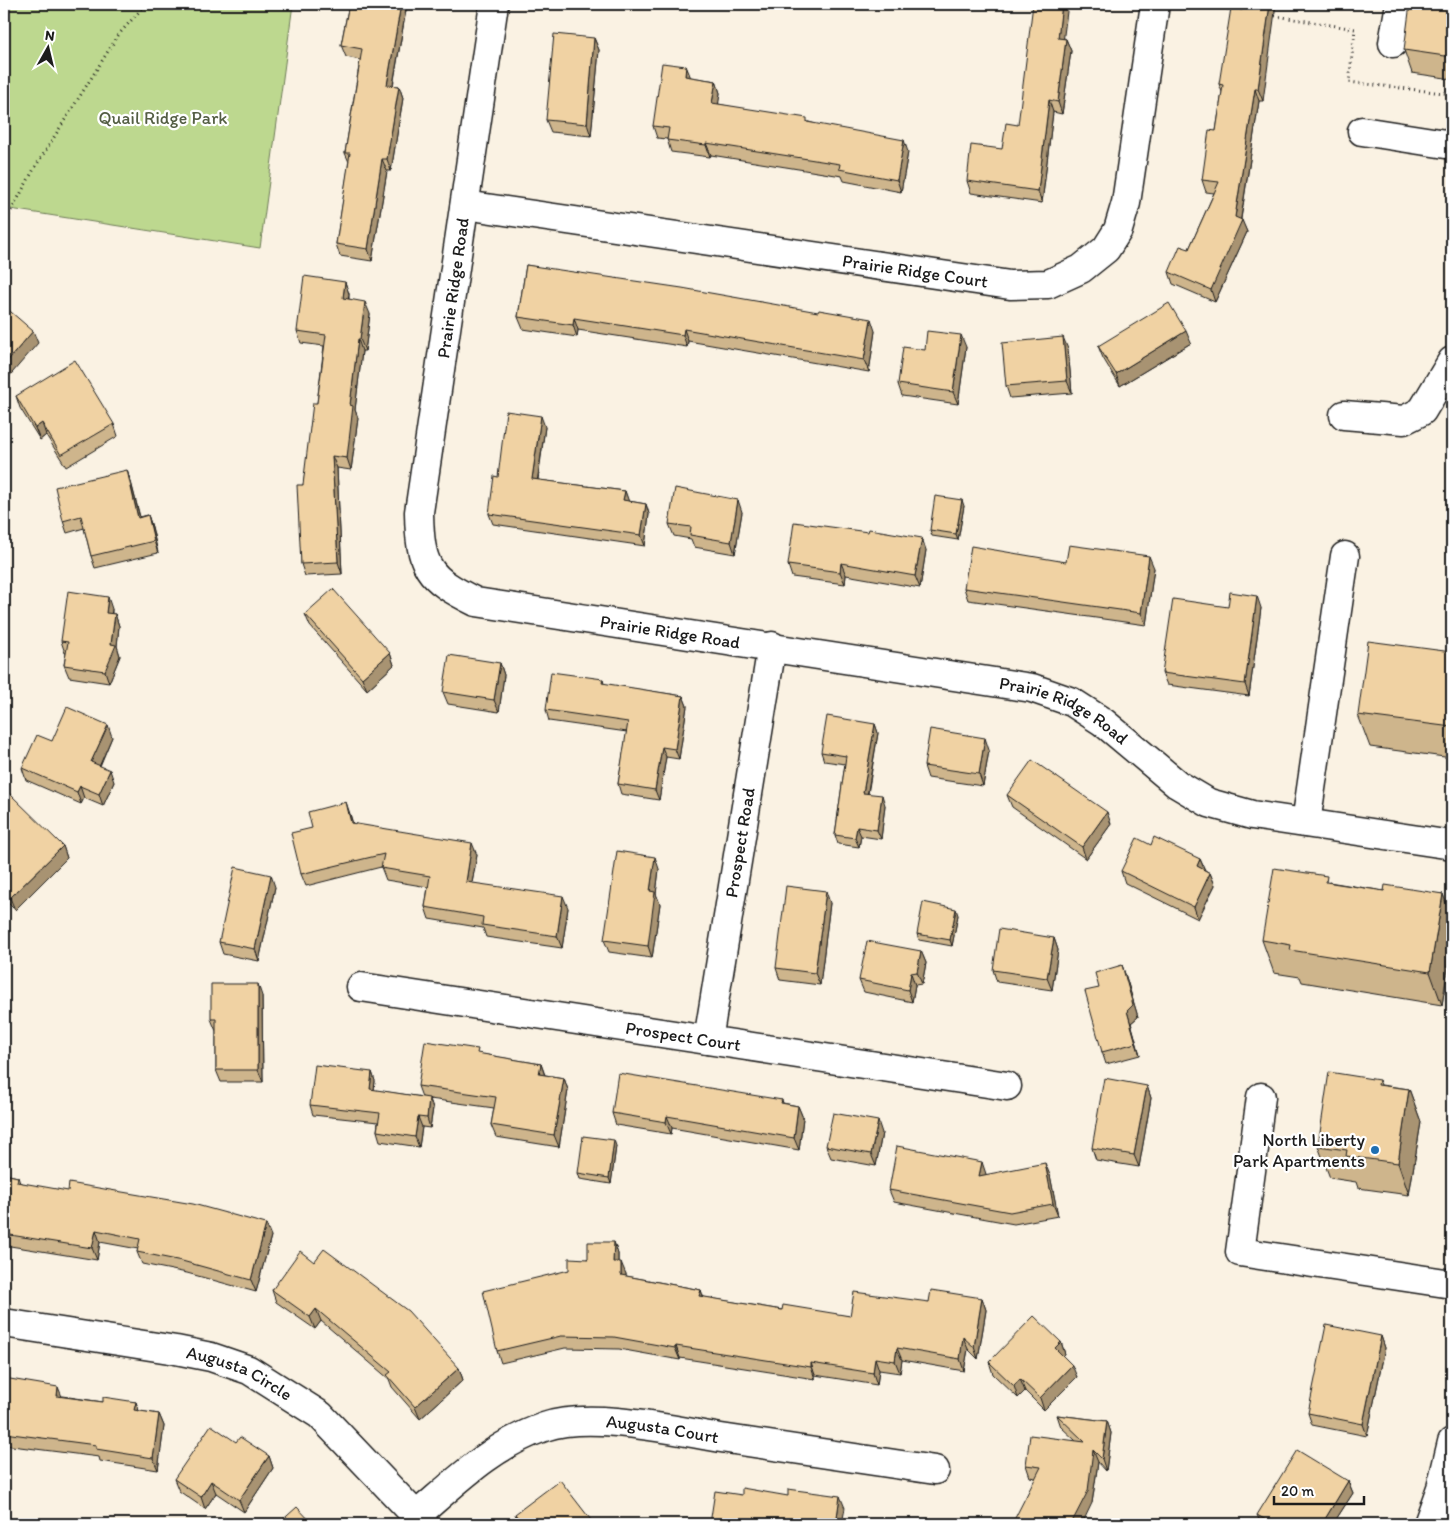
<svg xmlns="http://www.w3.org/2000/svg" width="1456" height="1528" font-family="Itim,sans-serif">
<rect width="100%" height="100%" fill="#faf2e3"/>
<filter id="ink" filterUnits="userSpaceOnUse"><feTurbulence type="fractalNoise" baseFrequency=".02" numOctaves="2"/><feDisplacementMap in="SourceGraphic" scale="10" xChannelSelector="R" yChannelSelector="G"/><feConvolveMatrix kernelMatrix="1 2 1 2 8 2 1 2 1" color-interpolation-filters="sRGB"/></filter>
<g filter="url(#ink)">
<path fill="#bdd88f" stroke="#6c7a56" d="M 4,4 L 293,4 L 260,248 L 4,208 Z"/>
<g fill="none" stroke-linecap="round" stroke-linejoin="round">
<g stroke="#1c1c1c" stroke-width="31">
<g id="minor">
<path id="s1" d="M 494,4 L 419,512 C 420,567 427,578 476,602 L 1032,688 L 1072,702 L 1103,722 L 1177,784 L 1209,803 L 1252,815 L 1452,845"/>
<path d="M 1393,43 L 1400,4"/>
<path d="M 1362,131 L 1452,145"/>
<path id="s2" d="M 465,205 L 1010,285 L 1048,284 L 1081,269 L 1106,249 L 1118,230 L 1126,203 L 1155,4"/>
<path d="M 1344,415 L 1404,420 L 1422,411 L 1452,361"/>
<path d="M 1306,823 L 1345,556"/>
<path id="s3" d="M 361,987 L 1007,1086"/>
<path id="s4" d="M 708,1040 L 772,646"/>
<path d="M 1261,1097 L 1240,1252 L 1452,1284"/>
<path id="s5" d="M 4,1323 L 176,1350 L 211,1357 L 249,1370 L 320,1415 L 424,1524"/>
<path id="s6" d="M 417,1515 C 458,1480 491,1446 544,1427 C 590,1411 672,1430 721,1438 C 792,1448 863,1459 935,1470"/>
<path d="M 1428,1524 L 1441,1488 L 1452,1442"/>
</g>
</g>
<g stroke="#1c1c1c" stroke-width="3" stroke-dasharray="1 4" stroke-linecap="butt">
<path d="M 1198,4 L 1234,10"/>
<path d="M 1270,15 L 1355,29 L 1349,82 L 1452,94"/>
<path d="M 4,224 L 34,169 L 119,34 L 146,4"/>
</g>
<use href="#minor" stroke="#fff" stroke-width="28"/>
</g>
<g fill="#ceb58c" stroke="#1c1c1c">
<path d="M 349,4 L 407,4 L 393,86 L 399,86 L 403,98 L 391,171 L 387,171 L 372,261 L 340,256 L 336,244 L 349,162 L 345,153 L 360,60 L 346,57 L 341,45 Z"/>
<path d="M 1452,4 L 1452,79 L 1412,73 L 1404,50 Z"/>
<path d="M 1242,10 L 1263,101 L 1259,101 L 1241,219 L 1247,232 L 1215,302 L 1173,284 L 1169,272 L 1189,249 L 1214,193 L 1206,192 L 1202,180 L 1216,131 L 1222,92 L 1219,84 Z"/>
<path d="M 594,38 L 599,50 L 591,136 L 551,132 L 546,120 Z"/>
<path d="M 1064,38 L 1066,39 L 1071,51 L 1062,114 L 1053,112 L 1042,203 L 971,193 L 967,181 L 1002,149 L 1018,125 Z"/>
<path d="M 686,66 L 690,77 L 716,81 L 720,93 L 718,104 L 809,122 L 908,152 L 901,192 L 844,181 L 842,176 L 711,155 L 710,157 L 671,152 L 667,139 L 657,138 L 653,126 Z"/>
<path d="M 526,265 L 875,331 L 869,372 L 688,341 L 687,347 L 578,330 L 577,337 L 523,329 L 518,317 Z"/>
<path d="M 345,282 L 349,294 L 349,299 L 370,314 L 365,351 L 362,351 L 355,410 L 358,418 L 351,470 L 337,468 L 342,574 L 305,576 L 301,564 L 303,485 L 317,403 L 324,346 L 301,343 L 297,331 Z"/>
<path d="M 1191,343 L 1120,386 L 1103,358 L 1098,346 Z"/>
<path d="M 966,347 L 958,404 L 902,396 L 898,384 L 925,350 Z"/>
<path d="M 1068,349 L 1072,393 L 1010,398 L 1006,386 Z"/>
<path d="M 16,396 L 114,424 L 118,436 L 66,467 L 46,435 L 40,440 L 20,408 Z"/>
<path d="M 545,427 L 538,480 L 625,491 L 628,501 L 646,504 L 649,514 L 645,546 L 493,524 L 489,514 L 498,477 Z"/>
<path d="M 131,482 L 140,517 L 148,515 L 152,527 L 158,553 L 95,568 L 91,556 L 84,528 L 67,533 L 63,521 Z"/>
<path d="M 964,506 L 958,540 L 932,536 L 930,530 Z"/>
<path d="M 742,512 L 735,554 L 694,547 L 691,539 L 674,536 L 669,524 Z"/>
<path d="M 926,550 L 920,588 L 846,575 L 845,584 L 792,577 L 788,565 Z"/>
<path d="M 1066,562 L 1154,568 L 1146,625 L 968,600 L 964,588 Z"/>
<path d="M 1228,607 L 1261,608 L 1249,696 L 1167,685 L 1162,673 Z"/>
<path d="M 112,609 L 112,614 L 115,614 L 119,626 L 117,646 L 120,656 L 109,683 L 69,677 L 64,665 L 66,653 L 65,653 L 61,641 Z"/>
<path d="M 305,614 L 390,653 L 394,665 L 367,690 L 310,626 Z"/>
<path d="M 1452,652 L 1452,758 L 1370,747 L 1358,715 Z"/>
<path d="M 500,663 L 504,675 L 499,712 L 448,704 L 443,692 Z"/>
<path d="M 603,679 L 604,684 L 683,696 L 687,706 L 679,759 L 666,757 L 659,800 L 621,794 L 618,784 L 627,732 L 549,721 L 546,710 Z"/>
<path d="M 875,724 L 878,733 L 868,794 L 885,805 L 881,839 L 861,836 L 859,847 L 838,844 L 835,835 L 845,764 L 824,761 L 821,752 Z"/>
<path d="M 112,737 L 100,766 L 114,782 L 103,806 L 84,798 L 81,804 L 26,780 L 22,768 L 52,741 Z"/>
<path d="M 989,750 L 983,786 L 928,778 L 924,766 Z"/>
<path d="M 1007,795 L 1111,824 L 1086,859 L 1012,807 Z"/>
<path d="M 4,798 L 63,846 L 67,858 L 15,910 L 4,899 Z"/>
<path d="M 350,814 L 353,824 L 477,855 L 472,883 L 568,908 L 562,948 L 486,937 L 483,928 L 429,919 L 425,907 L 428,887 L 386,880 L 381,867 L 306,886 L 301,874 L 312,828 Z"/>
<path d="M 1151,845 L 1200,859 L 1205,870 L 1210,873 L 1215,885 L 1198,919 L 1125,883 L 1121,871 Z"/>
<path d="M 659,869 L 656,894 L 660,904 L 652,958 L 609,952 L 604,940 Z"/>
<path d="M 1329,882 L 1384,891 L 1443,894 L 1452,920 L 1452,942 L 1442,1005 L 1302,982 L 1300,977 L 1274,973 L 1262,940 Z"/>
<path d="M 275,887 L 259,961 L 223,954 L 219,942 Z"/>
<path d="M 830,903 L 820,985 L 780,980 L 776,968 Z"/>
<path d="M 958,915 L 952,946 L 919,940 L 917,934 Z"/>
<path d="M 1054,938 L 1058,950 L 1052,990 L 997,982 L 993,970 Z"/>
<path d="M 921,951 L 926,963 L 922,984 L 915,985 L 912,1002 L 864,992 L 859,980 Z"/>
<path d="M 1122,965 L 1126,977 L 1138,1017 L 1131,1023 L 1140,1055 L 1106,1064 L 1102,1052 L 1099,988 Z"/>
<path d="M 262,996 L 263,1082 L 221,1082 L 216,1070 L 216,1031 L 211,1019 Z"/>
<path d="M 480,1054 L 541,1064 L 545,1075 L 564,1078 L 568,1090 L 559,1147 L 496,1137 L 491,1125 L 494,1108 L 430,1099 L 433,1108 L 430,1128 L 422,1127 L 419,1147 L 380,1141 L 377,1131 L 378,1122 L 313,1115 L 310,1105 L 372,1072 L 375,1081 L 374,1090 L 422,1097 L 418,1086 Z"/>
<path d="M 1379,1080 L 1381,1085 L 1409,1089 L 1421,1122 L 1409,1195 L 1358,1188 L 1356,1182 L 1330,1178 L 1318,1146 Z"/>
<path d="M 1147,1086 L 1151,1098 L 1139,1167 L 1096,1160 L 1092,1148 Z"/>
<path d="M 782,1100 L 783,1103 L 798,1106 L 803,1118 L 799,1150 L 672,1128 L 671,1134 L 616,1125 L 612,1113 Z"/>
<path d="M 882,1133 L 876,1166 L 831,1158 L 826,1146 Z"/>
<path d="M 616,1146 L 611,1184 L 580,1179 L 578,1173 Z"/>
<path d="M 4,1174 L 18,1177 L 20,1183 L 271,1236 L 256,1292 L 187,1273 L 142,1264 L 137,1252 L 138,1249 L 100,1242 L 97,1260 L 4,1245 Z"/>
<path d="M 986,1174 L 986,1175 L 1050,1175 L 1058,1216 L 1014,1224 L 894,1202 L 889,1190 Z"/>
<path d="M 614,1242 L 618,1254 L 618,1262 L 626,1274 L 626,1276 L 701,1290 L 703,1297 L 782,1310 L 850,1316 L 929,1302 L 982,1298 L 986,1310 L 978,1359 L 968,1349 L 964,1371 L 902,1360 L 900,1373 L 879,1370 L 877,1385 L 815,1375 L 815,1379 L 680,1358 L 680,1360 L 619,1349 L 565,1348 L 501,1363 L 497,1351 L 569,1270 Z"/>
<path d="M 272,1290 L 459,1368 L 463,1380 L 420,1419 L 392,1387 L 389,1379 L 321,1321 L 315,1329 L 276,1302 Z"/>
<path d="M 1381,1336 L 1385,1348 L 1367,1436 L 1312,1425 L 1308,1413 Z"/>
<path d="M 1061,1342 L 1065,1354 L 1063,1356 L 1077,1377 L 1044,1410 L 1025,1391 L 1018,1398 L 993,1374 L 989,1362 Z"/>
<path d="M 4,1378 L 62,1396 L 103,1402 L 136,1402 L 139,1411 L 159,1414 L 164,1426 L 158,1470 L 100,1461 L 99,1457 L 4,1445 Z"/>
<path d="M 1057,1415 L 1107,1421 L 1111,1433 L 1106,1471 L 1098,1462 L 1092,1503 L 1035,1478 L 1030,1477 L 1026,1465 L 1076,1441 L 1061,1427 Z"/>
<path d="M 236,1442 L 269,1456 L 273,1468 L 244,1512 L 216,1493 L 205,1509 L 179,1491 L 174,1479 Z"/>
<path d="M 1348,1481 L 1353,1493 L 1333,1524 L 1261,1524 L 1257,1515 Z"/>
<path d="M 515,1514 L 594,1524 L 519,1524 Z"/>
</g>
<g fill="#a89372" stroke="#1c1c1c">
<path d="M 401,4 L 407,4 L 391,96 L 387,85 Z"/>
<path d="M 1062,4 L 1068,4 L 1062,50 L 1058,38 Z"/>
<path d="M 1270,4 L 1276,4 L 1263,101 L 1258,89 Z"/>
<path d="M 594,38 L 599,50 L 591,136 L 587,124 Z"/>
<path d="M 1066,39 L 1071,51 L 1062,114 L 1058,102 Z"/>
<path d="M 686,66 L 691,78 L 685,76 Z"/>
<path d="M 716,81 L 720,93 L 717,115 L 712,103 Z"/>
<path d="M 399,86 L 403,98 L 391,171 L 387,159 Z"/>
<path d="M 1255,89 L 1259,101 L 1240,224 L 1242,220 L 1247,232 L 1215,302 L 1211,290 L 1235,217 Z"/>
<path d="M 1049,100 L 1053,112 L 1042,203 L 1038,191 Z"/>
<path d="M 904,140 L 908,152 L 901,192 L 897,180 Z"/>
<path d="M 706,143 L 711,155 L 710,157 L 706,145 Z"/>
<path d="M 382,159 L 387,171 L 372,261 L 368,249 Z"/>
<path d="M 345,282 L 349,294 L 347,310 L 343,298 Z"/>
<path d="M 365,302 L 370,314 L 365,351 L 360,339 Z"/>
<path d="M 574,318 L 578,330 L 577,337 L 573,325 Z"/>
<path d="M 871,319 L 875,331 L 869,372 L 864,360 Z"/>
<path d="M 684,329 L 688,341 L 687,347 L 683,335 Z"/>
<path d="M 33,331 L 38,343 L 6,380 L 4,374 L 4,365 Z"/>
<path d="M 1186,331 L 1191,343 L 1120,386 L 1116,374 Z"/>
<path d="M 961,335 L 966,347 L 958,404 L 953,392 Z"/>
<path d="M 1063,337 L 1068,349 L 1072,393 L 1067,381 Z"/>
<path d="M 358,339 L 362,351 L 355,410 L 358,418 L 351,470 L 347,458 L 350,405 Z"/>
<path d="M 541,416 L 545,427 L 536,490 L 532,479 Z"/>
<path d="M 42,423 L 46,435 L 40,440 L 35,428 Z"/>
<path d="M 332,456 L 337,468 L 342,574 L 338,562 Z"/>
<path d="M 127,470 L 131,482 L 143,530 L 138,518 Z"/>
<path d="M 625,491 L 629,502 L 623,500 Z"/>
<path d="M 738,500 L 742,512 L 735,554 L 731,542 Z"/>
<path d="M 962,500 L 964,506 L 958,540 L 956,534 Z"/>
<path d="M 646,504 L 649,514 L 645,546 L 641,535 Z"/>
<path d="M 148,515 L 152,527 L 158,553 L 154,541 Z"/>
<path d="M 922,538 L 926,550 L 920,588 L 915,576 Z"/>
<path d="M 1149,556 L 1154,568 L 1146,625 L 1141,613 Z"/>
<path d="M 841,563 L 846,575 L 845,584 L 840,572 Z"/>
<path d="M 1257,596 L 1261,608 L 1249,696 L 1245,684 Z"/>
<path d="M 108,597 L 112,609 L 110,625 L 106,613 Z"/>
<path d="M 115,614 L 119,626 L 117,646 L 120,656 L 109,683 L 105,671 L 111,644 Z"/>
<path d="M 390,653 L 394,665 L 367,690 L 362,678 Z"/>
<path d="M 500,663 L 504,675 L 499,712 L 494,700 Z"/>
<path d="M 683,696 L 687,706 L 679,759 L 675,749 Z"/>
<path d="M 875,724 L 878,733 L 866,802 L 863,793 Z"/>
<path d="M 108,725 L 112,737 L 96,774 L 91,762 Z"/>
<path d="M 985,738 L 989,750 L 983,786 L 979,774 Z"/>
<path d="M 662,747 L 666,757 L 659,800 L 655,790 Z"/>
<path d="M 110,770 L 114,782 L 103,806 L 99,794 Z"/>
<path d="M 80,786 L 84,798 L 81,804 L 77,792 Z"/>
<path d="M 882,795 L 885,805 L 881,839 L 877,830 Z"/>
<path d="M 346,802 L 350,814 L 356,835 L 351,823 Z"/>
<path d="M 1107,812 L 1111,824 L 1086,859 L 1082,847 Z"/>
<path d="M 857,827 L 861,836 L 859,847 L 855,838 Z"/>
<path d="M 472,843 L 477,855 L 470,894 L 466,882 Z"/>
<path d="M 63,846 L 67,858 L 15,910 L 10,898 Z"/>
<path d="M 655,857 L 659,869 L 656,894 L 660,904 L 652,958 L 648,946 L 650,891 Z"/>
<path d="M 1200,859 L 1205,871 L 1197,866 Z"/>
<path d="M 1210,873 L 1215,885 L 1198,919 L 1194,907 Z"/>
<path d="M 271,875 L 275,887 L 259,961 L 255,949 Z"/>
<path d="M 826,891 L 830,903 L 820,985 L 815,973 Z"/>
<path d="M 1443,894 L 1452,920 L 1452,942 L 1442,1005 L 1430,972 Z"/>
<path d="M 563,896 L 568,908 L 562,948 L 557,936 Z"/>
<path d="M 956,909 L 958,915 L 952,946 L 950,940 Z"/>
<path d="M 1054,938 L 1058,950 L 1052,990 L 1047,978 Z"/>
<path d="M 921,951 L 926,963 L 922,984 L 917,972 Z"/>
<path d="M 1122,965 L 1126,977 L 1138,1017 L 1131,1023 L 1140,1055 L 1136,1043 L 1127,1011 Z"/>
<path d="M 911,973 L 915,985 L 912,1002 L 908,990 Z"/>
<path d="M 258,984 L 262,996 L 263,1082 L 258,1070 Z"/>
<path d="M 541,1064 L 545,1076 L 539,1074 Z"/>
<path d="M 372,1072 L 375,1081 L 373,1099 L 370,1089 Z"/>
<path d="M 564,1078 L 568,1090 L 559,1147 L 554,1135 Z"/>
<path d="M 1147,1086 L 1151,1098 L 1139,1167 L 1134,1155 Z"/>
<path d="M 1409,1089 L 1421,1122 L 1409,1195 L 1398,1163 Z"/>
<path d="M 429,1098 L 433,1108 L 430,1128 L 427,1118 Z"/>
<path d="M 798,1106 L 803,1118 L 799,1150 L 794,1138 Z"/>
<path d="M 667,1116 L 672,1128 L 671,1134 L 666,1122 Z"/>
<path d="M 418,1117 L 422,1127 L 419,1147 L 415,1137 Z"/>
<path d="M 878,1121 L 882,1133 L 876,1166 L 871,1154 Z"/>
<path d="M 614,1140 L 616,1146 L 611,1184 L 609,1178 Z"/>
<path d="M 982,1162 L 986,1174 L 983,1188 L 979,1176 Z"/>
<path d="M 1045,1163 L 1050,1175 L 1058,1216 L 1053,1204 Z"/>
<path d="M 266,1224 L 271,1236 L 256,1292 L 251,1280 Z"/>
<path d="M 96,1230 L 100,1242 L 97,1260 L 92,1248 Z"/>
<path d="M 614,1242 L 618,1254 L 618,1274 L 613,1262 Z"/>
<path d="M 621,1262 L 626,1274 L 625,1287 L 621,1275 Z"/>
<path d="M 701,1290 L 705,1302 L 699,1296 Z"/>
<path d="M 982,1298 L 986,1310 L 978,1359 L 974,1347 Z"/>
<path d="M 316,1309 L 321,1321 L 315,1329 L 310,1317 Z"/>
<path d="M 1381,1336 L 1385,1348 L 1367,1436 L 1363,1424 Z"/>
<path d="M 963,1337 L 968,1349 L 964,1371 L 960,1359 Z"/>
<path d="M 1061,1342 L 1065,1354 L 1059,1360 L 1055,1348 Z"/>
<path d="M 676,1346 L 680,1358 L 680,1360 L 675,1348 Z"/>
<path d="M 897,1348 L 902,1360 L 900,1373 L 895,1361 Z"/>
<path d="M 875,1358 L 879,1370 L 877,1385 L 873,1373 Z"/>
<path d="M 811,1363 L 815,1375 L 815,1379 L 811,1367 Z"/>
<path d="M 1072,1365 L 1077,1377 L 1044,1410 L 1040,1398 Z"/>
<path d="M 459,1368 L 463,1380 L 420,1419 L 415,1407 Z"/>
<path d="M 1020,1379 L 1025,1391 L 1018,1398 L 1014,1386 Z"/>
<path d="M 58,1387 L 63,1399 L 57,1396 Z"/>
<path d="M 136,1402 L 140,1414 L 134,1410 Z"/>
<path d="M 159,1414 L 164,1426 L 158,1470 L 153,1458 Z"/>
<path d="M 1107,1421 L 1111,1433 L 1106,1471 L 1102,1459 Z"/>
<path d="M 1093,1450 L 1098,1462 L 1092,1503 L 1082,1524 L 1071,1524 Z"/>
<path d="M 269,1456 L 273,1468 L 244,1512 L 239,1500 Z"/>
<path d="M 211,1481 L 216,1493 L 205,1509 L 201,1497 Z"/>
<path d="M 1348,1481 L 1353,1493 L 1333,1524 L 1322,1524 Z"/>
<path d="M 840,1496 L 845,1508 L 842,1524 L 836,1524 Z"/>
</g>
<g fill="#f0d2a3" stroke="#1c1c1c">
<path d="M 349,4 L 401,4 L 387,85 L 399,86 L 387,159 L 382,159 L 368,249 L 336,244 L 350,153 L 345,153 L 362,49 L 341,45 Z"/>
<path d="M 1033,4 L 1062,4 L 1058,38 L 1066,39 L 1058,102 L 1049,100 L 1038,191 L 967,181 L 971,145 L 1002,149 L 1006,123 L 1018,125 Z"/>
<path d="M 1242,4 L 1270,4 L 1258,89 L 1255,89 L 1235,217 L 1242,220 L 1211,290 L 1169,272 L 1180,246 L 1189,249 L 1219,182 L 1202,180 L 1209,130 L 1216,131 L 1223,85 L 1219,84 L 1231,8 L 1242,10 Z"/>
<path d="M 1410,4 L 1452,4 L 1452,57 L 1404,50 Z"/>
<path d="M 554,34 L 594,38 L 587,124 L 546,120 Z"/>
<path d="M 662,63 L 686,66 L 685,76 L 716,81 L 712,103 L 807,118 L 807,122 L 904,140 L 897,180 L 839,169 L 840,164 L 706,143 L 706,145 L 667,140 L 669,128 L 653,126 Z"/>
<path d="M 526,265 L 682,288 L 818,312 L 819,310 L 871,319 L 864,360 L 684,329 L 683,335 L 574,318 L 573,325 L 518,317 Z"/>
<path d="M 304,276 L 345,282 L 343,298 L 365,302 L 360,339 L 358,339 L 350,405 L 353,406 L 347,458 L 332,456 L 338,562 L 301,564 L 297,485 L 303,485 L 313,403 L 317,403 L 326,335 L 297,331 Z"/>
<path d="M 1169,303 L 1186,331 L 1116,374 L 1098,346 Z"/>
<path d="M 4,306 L 33,331 L 4,365 Z"/>
<path d="M 927,331 L 961,335 L 953,392 L 898,384 L 903,347 L 925,350 Z"/>
<path d="M 1063,337 L 1067,381 L 1006,386 L 1002,343 Z"/>
<path d="M 75,360 L 114,424 L 61,455 L 42,423 L 35,428 L 16,396 Z"/>
<path d="M 506,411 L 541,416 L 532,479 L 625,491 L 623,500 L 646,504 L 641,535 L 489,514 L 494,476 L 498,477 Z"/>
<path d="M 127,470 L 138,518 L 148,515 L 154,541 L 91,556 L 81,516 L 63,521 L 55,487 Z"/>
<path d="M 675,488 L 738,500 L 731,542 L 690,535 L 691,527 L 669,524 Z"/>
<path d="M 935,496 L 962,500 L 956,534 L 930,530 Z"/>
<path d="M 794,522 L 868,532 L 869,529 L 922,538 L 915,576 L 841,563 L 840,572 L 788,565 Z"/>
<path d="M 1069,545 L 1149,556 L 1141,613 L 964,588 L 971,546 L 1066,562 Z"/>
<path d="M 333,589 L 390,653 L 362,678 L 305,614 Z"/>
<path d="M 68,591 L 108,597 L 106,613 L 115,614 L 111,644 L 116,645 L 105,671 L 64,665 L 68,642 L 61,641 Z"/>
<path d="M 1230,592 L 1257,596 L 1245,684 L 1162,673 L 1173,599 L 1228,607 Z"/>
<path d="M 1368,641 L 1452,652 L 1452,727 L 1358,715 Z"/>
<path d="M 449,655 L 500,663 L 494,700 L 443,692 Z"/>
<path d="M 551,672 L 603,679 L 602,683 L 683,696 L 675,749 L 662,747 L 655,790 L 618,784 L 628,722 L 546,710 Z"/>
<path d="M 67,707 L 108,725 L 91,762 L 110,770 L 99,794 L 80,786 L 77,792 L 22,768 L 37,735 L 52,741 Z"/>
<path d="M 827,716 L 875,724 L 863,793 L 882,795 L 877,830 L 857,827 L 855,838 L 835,835 L 846,756 L 821,752 Z"/>
<path d="M 930,729 L 985,738 L 979,774 L 924,766 Z"/>
<path d="M 1032,760 L 1107,812 L 1082,847 L 1007,795 Z"/>
<path d="M 9,793 L 63,846 L 10,898 L 4,892 L 4,798 Z"/>
<path d="M 346,802 L 351,823 L 472,843 L 466,882 L 563,896 L 557,936 L 482,925 L 483,917 L 425,907 L 430,876 L 381,868 L 384,854 L 301,874 L 291,833 L 312,828 L 308,812 Z"/>
<path d="M 1154,837 L 1200,859 L 1197,866 L 1210,873 L 1194,907 L 1121,871 L 1137,838 L 1151,845 Z"/>
<path d="M 617,851 L 655,857 L 650,891 L 655,892 L 648,946 L 604,940 Z"/>
<path d="M 235,867 L 271,875 L 255,949 L 219,942 Z"/>
<path d="M 1274,868 L 1327,876 L 1326,882 L 1384,891 L 1385,885 L 1443,894 L 1430,972 L 1290,950 L 1291,945 L 1262,940 Z"/>
<path d="M 786,886 L 826,891 L 815,973 L 776,968 Z"/>
<path d="M 923,902 L 956,909 L 950,940 L 917,934 Z"/>
<path d="M 999,929 L 1054,938 L 1047,978 L 993,970 Z"/>
<path d="M 867,941 L 921,951 L 917,972 L 911,973 L 908,990 L 859,980 Z"/>
<path d="M 1122,965 L 1133,1005 L 1127,1011 L 1136,1043 L 1102,1052 L 1085,991 L 1099,988 L 1095,973 Z"/>
<path d="M 211,984 L 258,984 L 258,1070 L 216,1070 L 216,1019 L 211,1019 Z"/>
<path d="M 425,1041 L 478,1049 L 477,1053 L 541,1064 L 539,1074 L 564,1078 L 554,1135 L 491,1125 L 496,1097 L 418,1086 Z"/>
<path d="M 315,1065 L 372,1072 L 370,1089 L 429,1098 L 427,1118 L 418,1117 L 415,1137 L 377,1131 L 380,1113 L 310,1105 Z"/>
<path d="M 1329,1072 L 1379,1080 L 1378,1085 L 1409,1089 L 1398,1163 L 1346,1156 L 1347,1150 L 1318,1146 Z"/>
<path d="M 618,1073 L 782,1100 L 781,1103 L 798,1106 L 794,1138 L 667,1116 L 666,1122 L 612,1113 Z"/>
<path d="M 1104,1078 L 1147,1086 L 1134,1155 L 1092,1148 Z"/>
<path d="M 833,1113 L 878,1121 L 871,1154 L 826,1146 Z"/>
<path d="M 583,1136 L 614,1140 L 609,1178 L 578,1173 Z"/>
<path d="M 897,1146 L 982,1162 L 979,1176 L 1045,1163 L 1053,1204 L 1010,1212 L 889,1190 Z"/>
<path d="M 4,1174 L 18,1177 L 17,1182 L 68,1191 L 69,1183 L 193,1204 L 266,1224 L 251,1280 L 182,1261 L 137,1252 L 140,1239 L 96,1230 L 92,1248 L 4,1234 Z"/>
<path d="M 588,1242 L 614,1242 L 613,1262 L 621,1262 L 621,1275 L 701,1290 L 699,1296 L 782,1310 L 783,1305 L 850,1316 L 854,1292 L 929,1302 L 931,1290 L 982,1298 L 974,1347 L 963,1337 L 960,1359 L 897,1348 L 895,1361 L 875,1358 L 873,1373 L 811,1363 L 811,1367 L 676,1346 L 675,1348 L 614,1337 L 561,1336 L 497,1351 L 483,1291 L 569,1270 L 569,1258 L 588,1259 Z"/>
<path d="M 324,1249 L 408,1311 L 459,1368 L 415,1407 L 387,1375 L 391,1372 L 316,1309 L 310,1317 L 272,1290 L 300,1251 L 314,1262 Z"/>
<path d="M 1034,1316 L 1061,1342 L 1055,1348 L 1072,1365 L 1040,1398 L 1020,1379 L 1014,1386 L 989,1362 Z"/>
<path d="M 1326,1325 L 1381,1336 L 1363,1424 L 1308,1413 Z"/>
<path d="M 4,1378 L 58,1387 L 57,1396 L 103,1402 L 103,1397 L 136,1402 L 134,1410 L 159,1414 L 153,1458 L 96,1449 L 96,1445 L 4,1433 Z"/>
<path d="M 1057,1415 L 1107,1421 L 1102,1459 L 1093,1450 L 1088,1491 L 1071,1524 L 1012,1524 L 1041,1467 L 1026,1465 L 1030,1435 L 1085,1442 Z"/>
<path d="M 211,1425 L 236,1442 L 240,1437 L 269,1456 L 239,1500 L 211,1481 L 201,1497 L 174,1479 Z"/>
<path d="M 1297,1450 L 1348,1481 L 1322,1524 L 1273,1524 L 1257,1515 Z"/>
<path d="M 560,1480 L 594,1524 L 523,1524 L 515,1514 Z"/>
<path d="M 742,1488 L 788,1496 L 788,1489 L 840,1496 L 836,1524 L 710,1524 L 715,1491 L 742,1495 Z"/>
<path d="M 297,1507 L 313,1524 L 278,1524 Z"/>
<path d="M 610,1520 L 613,1524 L 606,1524 Z"/>
</g>
</g>
<circle fill="#1f6fb2" stroke="#fff" stroke-width="2" cx="1375" cy="1150" r="5"/>
<g text-anchor="middle" stroke-width="4.5" stroke-linejoin="round" paint-order="stroke">
<g font-size="18" fill="#545e44" stroke="#fff">
<text x="163" y="124">Quail Ridge Park</text>
</g>
<g font-size="18" fill="#1c1c1c" stroke="#fff">
<text dy="6" stroke="none"><textPath href="#s2" startOffset="455">Prairie Ridge Court</textPath></text>
<text transform="translate(453 288) rotate(-82)" y="6">Prairie Ridge Road</text>
<text dy="6" stroke="none"><textPath href="#s1" startOffset="826">Prairie Ridge Road</textPath></text>
<text dy="6" stroke="none"><textPath href="#s1" startOffset="1230">Prairie Ridge Road</textPath></text>
<text dy="6" stroke="none"><textPath href="#s4" startOffset="200">Prospect Road</textPath></text>
<text dy="6" stroke="none"><textPath href="#s3" startOffset="326">Prospect Court</textPath></text>
<text dy="6" stroke="none"><textPath href="#s5" startOffset="242">Augusta Circle</textPath></text>
<text dy="6" stroke="none"><textPath href="#s6" startOffset="275">Augusta Court</textPath></text>
</g>
<g font-size="18" fill="#1c1c1c" stroke="#fff" text-anchor="end">
<text x="1365" y="1146">North Liberty<tspan x="1365" dy="21">Park Apartments</tspan></text>
</g>
</g>
<rect width="1456" height="1528" fill="none" stroke="#fff" stroke-width="20"/>
<rect x="10" y="10" width="1436" height="1508" fill="none" stroke="#1c1c1c" stroke-width="2" filter="url(#ink)"/>
<g transform="translate(48 48) rotate(8)" stroke="#ffffff" stroke-width="4" paint-order="stroke">
<path d="M0-4L9 19L0 12L-9 19Z" fill="#1c1c1c"/>
<text y="-8" font-size="14" font-weight="bold" text-anchor="middle" fill="#1c1c1c">N</text>
</g>
<path d="M1274 1496v8h90v-8" fill="none" stroke="#1c1c1c" stroke-width="2.5"/>
<text x="1281" y="1496" font-size="15" fill="#1c1c1c" stroke="#ffffff" stroke-width="4" paint-order="stroke">20 m</text>
</svg>
